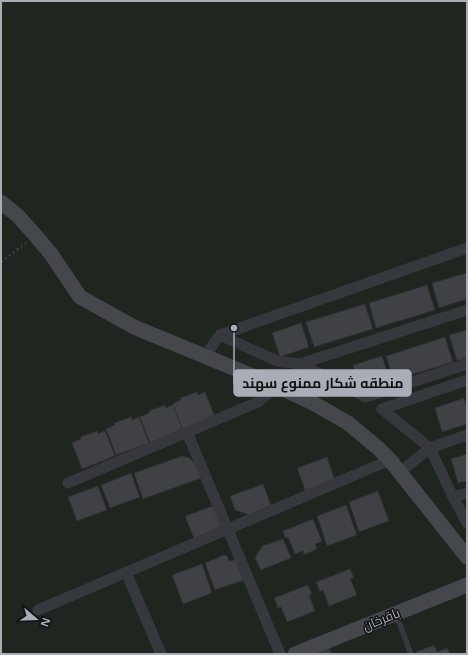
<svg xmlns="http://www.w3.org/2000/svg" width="468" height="655" font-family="'Noto Sans',Cairo,sans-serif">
<rect width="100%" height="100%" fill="#161618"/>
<rect fill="#1e261f" x="1" y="1" width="466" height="653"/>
<g fill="#404145" stroke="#303034">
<path d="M 467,273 L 467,299 L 439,308 L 432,283 Z"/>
<path d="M 427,285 L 435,310 L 376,328 L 369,303 Z"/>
<path d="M 365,304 L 373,329 L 314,347 L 306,322 Z"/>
<path d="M 301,323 L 309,347 L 280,357 L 272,333 Z"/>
<path d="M 467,330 L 467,358 L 457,361 L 449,335 Z"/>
<path d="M 445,337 L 453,362 L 394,380 L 386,356 Z"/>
<path d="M 382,356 L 390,380 L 361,390 L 353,365 Z"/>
<path d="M 197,392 L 198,395 L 205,392 L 215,417 L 182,430 L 172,404 L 181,400 L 180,398 Z"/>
<path d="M 464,398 L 467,408 L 467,424 L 442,432 L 435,408 Z"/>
<path d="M 165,405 L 166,408 L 173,405 L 183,430 L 150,443 L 140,417 L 149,413 L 149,411 Z"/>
<path d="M 131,417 L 132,420 L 139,417 L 149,443 L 116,455 L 106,429 L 115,425 L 114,423 Z"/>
<path d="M 97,431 L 98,434 L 105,431 L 115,456 L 82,469 L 72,443 L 81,439 L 80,437 Z"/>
<path d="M 467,454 L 467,481 L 458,483 L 451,459 Z"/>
<path d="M 182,456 L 190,458 L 204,477 L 143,499 L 134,473 Z"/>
<path d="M 327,457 L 337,487 L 308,498 L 297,468 Z"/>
<path d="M 131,473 L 140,497 L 110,508 L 101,485 Z"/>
<path d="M 263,484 L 273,511 L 256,517 L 235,510 L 230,496 Z"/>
<path d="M 98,486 L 107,510 L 77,521 L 68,497 Z"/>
<path d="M 378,491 L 389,521 L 359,532 L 349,502 Z"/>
<path d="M 218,504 L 224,518 L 213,537 L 196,543 L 185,516 Z"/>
<path d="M 346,505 L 357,535 L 327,546 L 317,516 Z"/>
<path d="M 313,519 L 322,541 L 315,544 L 317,549 L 304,555 L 303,551 L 295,554 L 288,537 L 285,538 L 283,531 Z"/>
<path d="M 283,539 L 291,558 L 261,570 L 255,558 L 262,546 Z"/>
<path d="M 224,555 L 227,556 L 229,561 L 234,560 L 240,563 L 247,579 L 215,590 L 205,563 Z"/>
<path d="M 202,564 L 212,593 L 183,604 L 172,575 Z"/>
<path d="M 350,569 L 354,578 L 350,579 L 357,595 L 329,606 L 323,590 L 320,592 L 316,582 Z"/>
<path d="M 308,585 L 312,594 L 309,595 L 315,611 L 287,622 L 281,607 L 278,608 L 274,598 Z"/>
<path d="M 434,645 L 437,652 L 447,648 L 450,654 L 417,654 L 416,652 Z"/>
</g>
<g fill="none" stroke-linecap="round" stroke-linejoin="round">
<path stroke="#3d3f44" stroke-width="2.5" stroke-dasharray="2 3" stroke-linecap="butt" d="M 1,262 L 26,243"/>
<path stroke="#37383d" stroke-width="5.5" d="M 396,614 L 411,654"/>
<g stroke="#37383d" stroke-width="11">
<path d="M 220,335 L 277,361 L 300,364 L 366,397 L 467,364"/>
<path d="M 204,357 L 220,335 L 467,248"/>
<path d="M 300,364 L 467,310"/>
<path d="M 382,409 L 430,448 L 453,497 L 467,523"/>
<path d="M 382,409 L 467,380"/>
<path d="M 187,432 L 280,654"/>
<path d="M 400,472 L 430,448 L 467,435"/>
<path d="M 68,483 L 258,402 L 277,386"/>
<path d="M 453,497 L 467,493"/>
<path d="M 126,572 L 161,654"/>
<path d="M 38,610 L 390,460"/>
<path d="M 322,643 L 326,654"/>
</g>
<g stroke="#45474d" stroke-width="15">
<path d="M 1,202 L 18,216 L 36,236 L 51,254 L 80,297 L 134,327 L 277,386 L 313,403 L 348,423 L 379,449 L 390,460 L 467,557"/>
<path d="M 295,654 L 467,585"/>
</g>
</g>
<g text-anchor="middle" stroke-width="3" stroke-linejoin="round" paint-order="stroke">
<g font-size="13" fill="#a8adb8" stroke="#111113">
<text transform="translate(381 619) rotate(-22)" y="5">باقرخان</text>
</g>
</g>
<path fill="none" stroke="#a8adb8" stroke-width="1.5" d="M234 328L234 383"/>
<circle fill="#a8adb8" stroke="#111113" stroke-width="1.5" cx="234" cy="328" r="4"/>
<rect fill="#a8adb8" stroke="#a8adb8" stroke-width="1.5" x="234" y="370" width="177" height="26" rx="4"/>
<g font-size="14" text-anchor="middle" font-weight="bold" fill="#111">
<text x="323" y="388">منطقه شکار ممنوع سهند</text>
</g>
<rect width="468" height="655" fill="none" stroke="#a8adb8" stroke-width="4"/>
<g transform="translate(36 619) rotate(109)" stroke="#111113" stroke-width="3" paint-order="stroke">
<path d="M0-3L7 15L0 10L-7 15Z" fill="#a8adb8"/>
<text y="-6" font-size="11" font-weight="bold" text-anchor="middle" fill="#a8adb8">N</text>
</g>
</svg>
